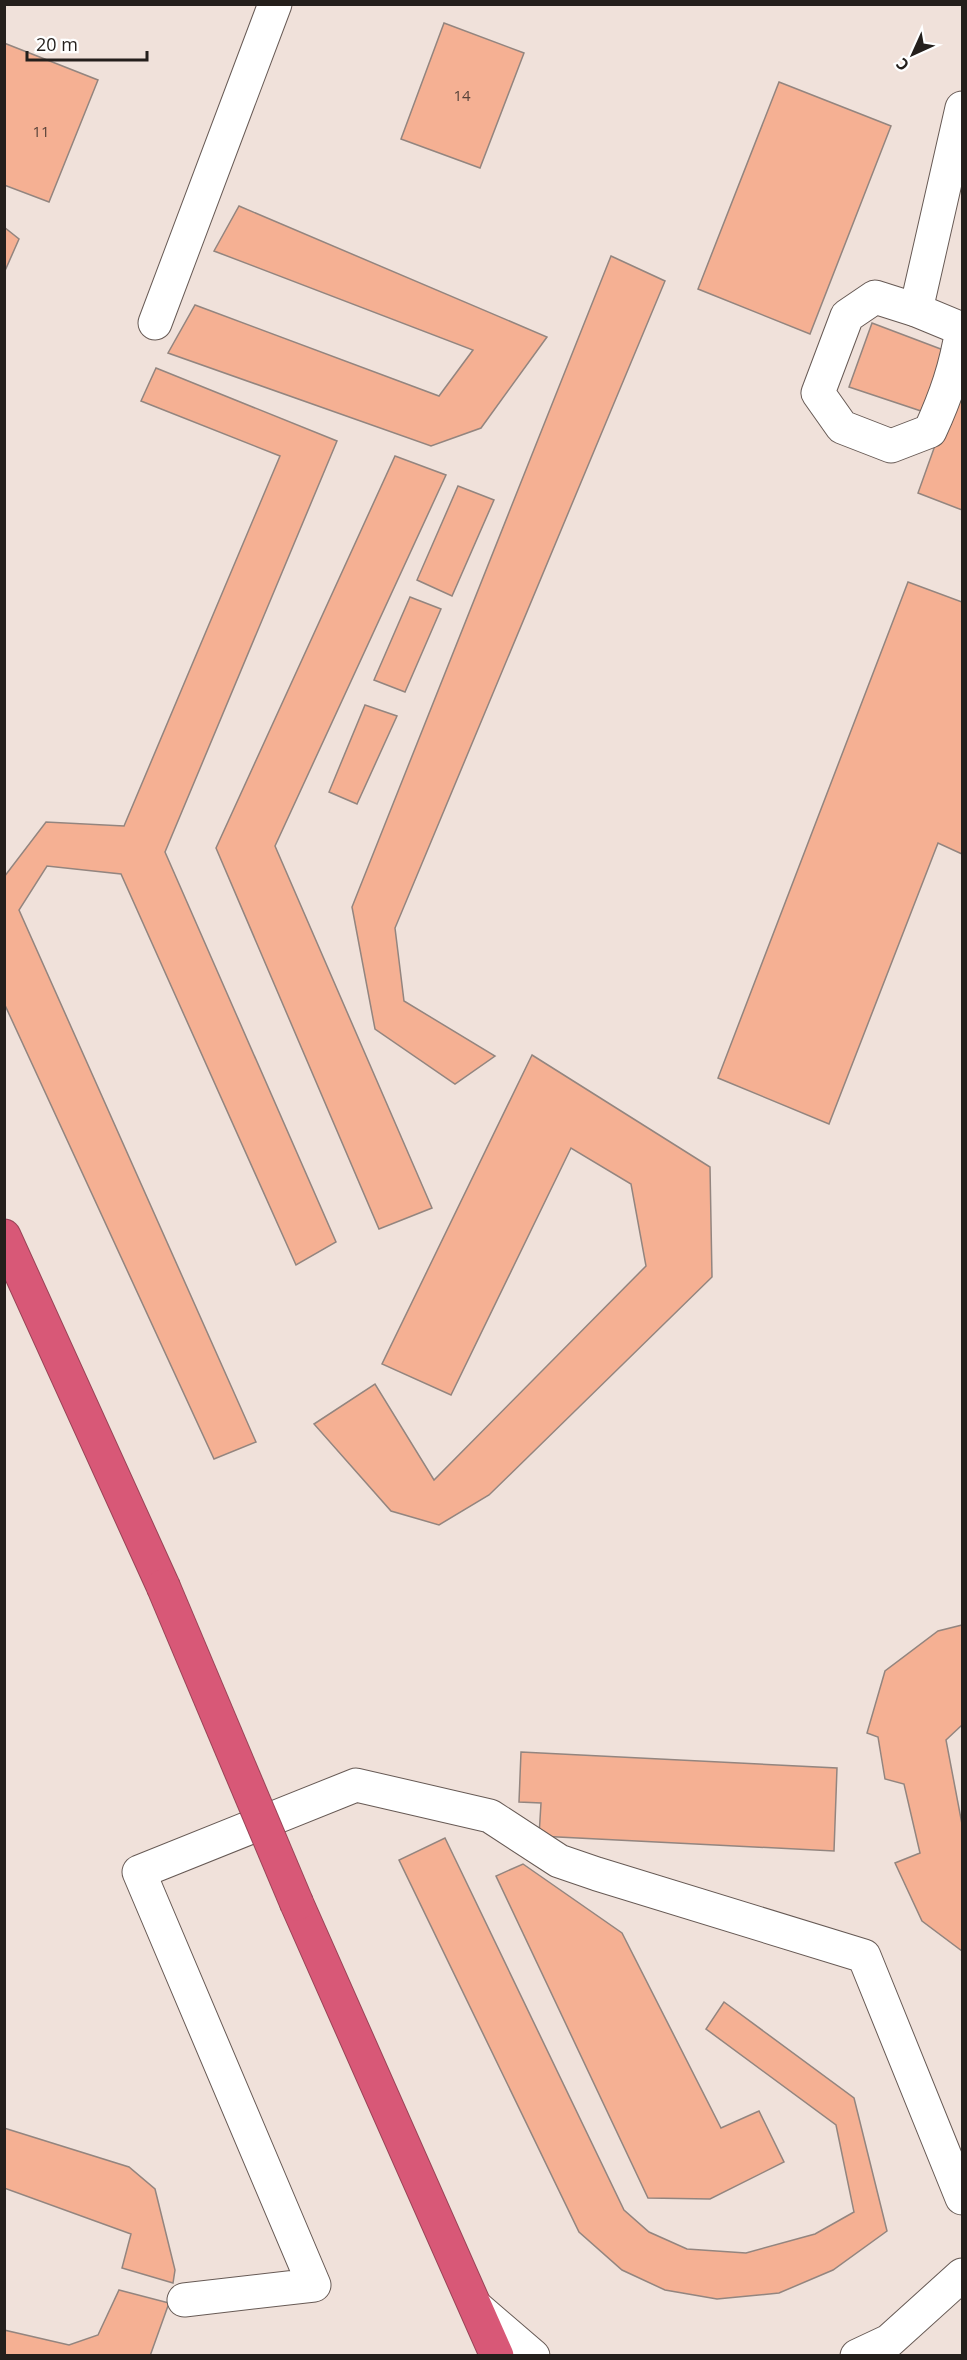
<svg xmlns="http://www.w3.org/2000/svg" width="967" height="2360" font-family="'Open Sans',sans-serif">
<rect width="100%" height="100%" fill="#f0e1da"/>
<g fill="#f5b093" stroke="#93857f" stroke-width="1.5">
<path d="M 444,23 L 524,53 L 480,168 L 401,139 Z"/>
<path d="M 4,43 L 98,80 L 49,202 L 4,185 Z"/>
<path d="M 779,82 L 891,126 L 810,334 L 698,289 Z"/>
<path d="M 239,206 L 547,337 L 481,428 L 431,446 L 168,353 L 195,305 L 439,396 L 473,350 L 214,251 Z"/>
<path d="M 4,227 L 19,239 L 4,273 Z"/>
<path d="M 611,256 L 665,281 L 395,928 L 404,1001 L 495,1056 L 455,1084 L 375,1029 L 352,907 Z"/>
<path d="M 872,323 L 946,351 L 921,411 L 849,387 Z"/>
<path d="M 156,368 L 337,441 L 165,852 L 336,1242 L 296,1265 L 121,874 L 47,866 L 19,910 L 256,1442 L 214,1459 L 4,1003 L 4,877 L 46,822 L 124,826 L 280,456 L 141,401 Z"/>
<path d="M 962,370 L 962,510 L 918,493 Z"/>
<path d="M 395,456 L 446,475 L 275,846 L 432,1208 L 379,1229 L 216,848 Z"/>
<path d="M 458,486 L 494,500 L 452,596 L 417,580 Z"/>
<path d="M 908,582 L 962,602 L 962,854 L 938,843 L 829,1124 L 718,1078 Z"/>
<path d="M 410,597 L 441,609 L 405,692 L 374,680 Z"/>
<path d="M 365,705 L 397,716 L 357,804 L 329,792 Z"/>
<path d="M 532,1055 L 710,1167 L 712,1277 L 489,1495 L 439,1525 L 391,1511 L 314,1424 L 375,1384 L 434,1480 L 646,1266 L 631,1184 L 571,1148 L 451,1395 L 382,1364 Z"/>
<path d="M 962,1625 L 962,1725 L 946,1740 L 962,1824 L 962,1951 L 922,1921 L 895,1863 L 920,1853 L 904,1784 L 885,1779 L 878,1737 L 867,1733 L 885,1671 L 938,1631 Z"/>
<path d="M 521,1752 L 837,1768 L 834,1851 L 539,1836 L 541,1803 L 519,1802 Z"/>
<path d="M 445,1838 L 624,2210 L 649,2232 L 687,2249 L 746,2253 L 815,2234 L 854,2212 L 836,2125 L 706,2029 L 724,2002 L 854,2098 L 887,2231 L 833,2270 L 779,2293 L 717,2299 L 665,2290 L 622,2270 L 579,2232 L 399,1860 Z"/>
<path d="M 523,1864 L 622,1933 L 721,2128 L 759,2111 L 784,2162 L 710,2199 L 648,2198 L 496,1876 Z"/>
<path d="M 4,2128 L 129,2167 L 155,2189 L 175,2270 L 173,2283 L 122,2268 L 131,2234 L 4,2188 Z"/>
<path d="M 119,2290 L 169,2303 L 150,2356 L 4,2356 L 4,2330 L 69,2345 L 98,2335 Z"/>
</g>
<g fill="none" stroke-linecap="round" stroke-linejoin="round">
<g stroke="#675a55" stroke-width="35">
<g id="minor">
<path d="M 875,297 L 916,310 L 962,329 C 956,367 946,396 930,431 L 891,446 L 842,427 L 818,393 L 847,316 Z"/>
<path d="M 916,310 L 962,108"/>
<path d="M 155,323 L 275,4"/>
<path d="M 184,2300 L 314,2285 L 139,1872 L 356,1785 L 490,1816 L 559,1861 L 597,1874 L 864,1956 L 962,2198"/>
<path d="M 476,2307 L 533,2356"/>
<path d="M 857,2356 L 889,2341 L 962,2275"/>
</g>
</g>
<g stroke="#994457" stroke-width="35">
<g id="highway">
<path d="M 4,1236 L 163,1586"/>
<path d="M 297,1904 L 497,2356"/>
</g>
</g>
<use href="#minor" stroke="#fff" stroke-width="33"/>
<use href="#highway" stroke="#d85877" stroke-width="33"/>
<g stroke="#994457" stroke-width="35" stroke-linecap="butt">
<path id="highway-bridge" d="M 163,1586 L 297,1904"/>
</g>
<use href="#highway-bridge" stroke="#d85877" stroke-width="33"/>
</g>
<g text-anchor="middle" stroke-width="6" stroke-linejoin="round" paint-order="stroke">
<g font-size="15" fill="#58433a">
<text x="462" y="101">14</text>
<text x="41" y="137">11</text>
</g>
</g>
<rect width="967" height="2360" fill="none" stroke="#241f1c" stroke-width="12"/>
<g transform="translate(913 54) rotate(225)" stroke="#ffffff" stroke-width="4.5" paint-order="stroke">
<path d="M0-4.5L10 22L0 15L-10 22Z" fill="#241f1c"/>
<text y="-9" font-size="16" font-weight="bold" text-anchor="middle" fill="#241f1c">С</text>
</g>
<path d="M27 51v9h120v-9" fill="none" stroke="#241f1c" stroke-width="3"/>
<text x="36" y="51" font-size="18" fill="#241f1c" stroke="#ffffff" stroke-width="4.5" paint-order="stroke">20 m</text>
</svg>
